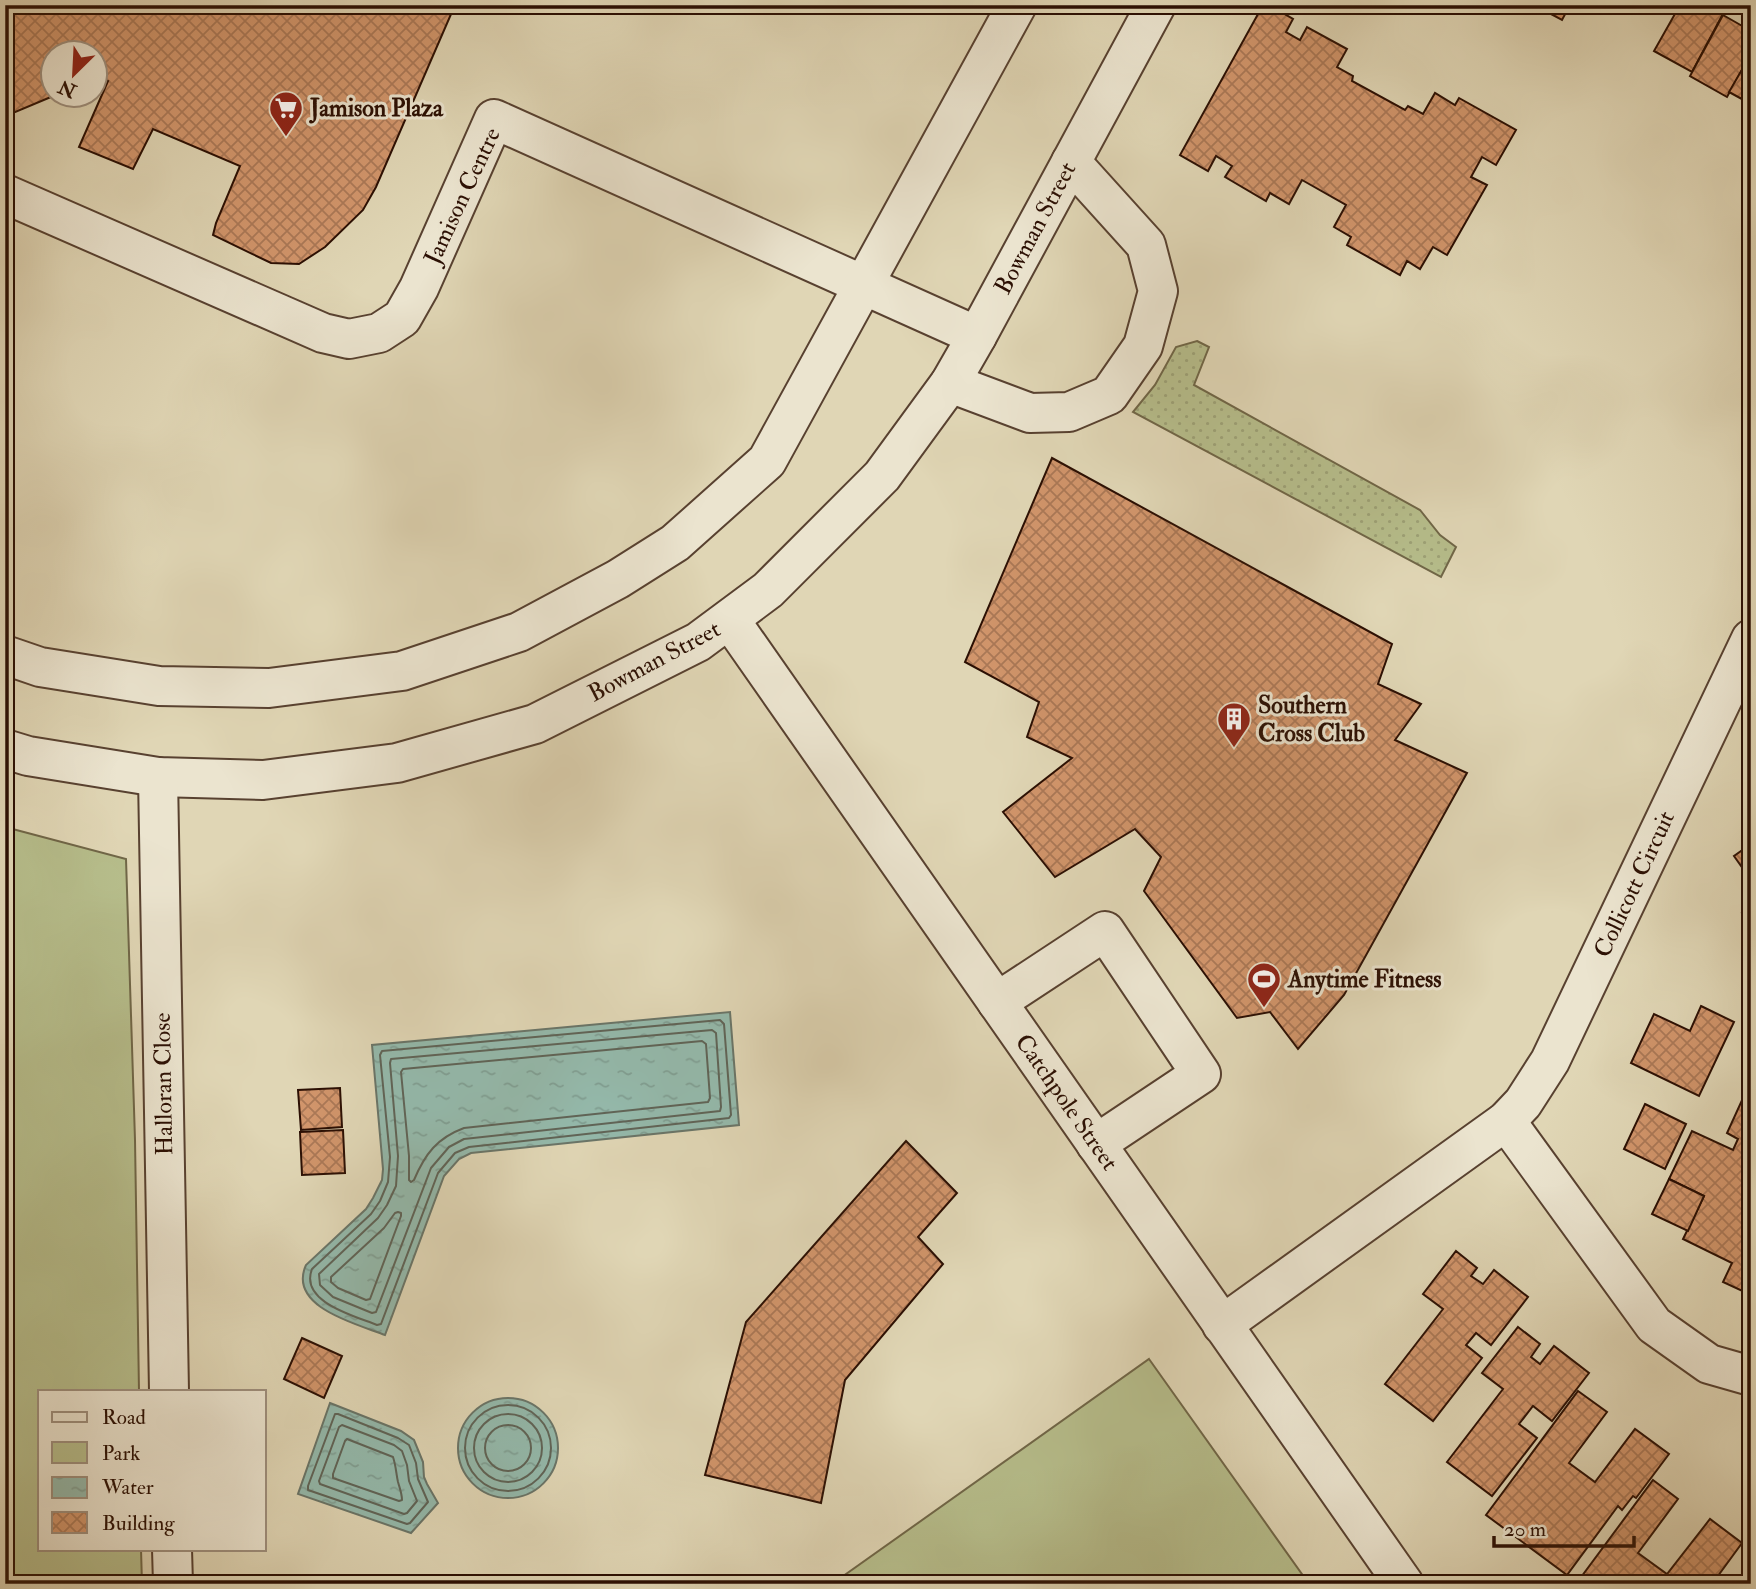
<svg xmlns="http://www.w3.org/2000/svg" width="1756" height="1589" font-family="'IM FELL Double Pica',serif">
<defs>
<pattern id="garden-dots" width="8" height="8" patternUnits="userSpaceOnUse" patternTransform="scale(1.75)"><rect width="8" height="8" fill="#b6bd8b"/><path d="M2 2h.1M6 6h.1" fill="none" stroke="#9da176" stroke-width="1.8" stroke-linecap="round"/></pattern>
<pattern id="water-ripples" width="26" height="14" patternUnits="userSpaceOnUse" patternTransform="scale(1.75)"><rect width="26" height="14" fill="#94b9ab"/><path d="M2 4q2-2 4 0t4 0M15 11q2-2 4 0t4 0" fill="none" stroke="#809e92"/></pattern>
<pattern id="building-cross-hatch" width="8" height="8" patternUnits="userSpaceOnUse" patternTransform="scale(1.75)"><rect width="8" height="8" fill="#d1956b"/><path d="M0 0l8 8M0 8l8-8" fill="none" stroke="#aa7856"/></pattern>
</defs>
<rect width="100%" height="100%" fill="#e0d6b5"/>
<filter id="stains"><feTurbulence type="fractalNoise" baseFrequency=".00286" numOctaves="4"/><feColorMatrix values="0 0 0 0 .2 0 0 0 0 .09 0 0 0 0 .02 0 0 0 .5 -.17"/></filter>
<radialGradient id="worn" r=".72"><stop offset=".6" stop-color="#630" stop-opacity="0"/><stop offset="1" stop-color="#630" stop-opacity=".3"/></radialGradient>
<g fill="#b6bd8b" stroke="#706647" stroke-width="2">
<path d="M 5,827 L 126,859 L 135,1140 L 139,1391 L 40,1391 L 40,1549 L 141,1549 L 142,1584 L 5,1584 Z"/>
<path d="M 1149,1359 L 1309,1584 L 832,1584 Z"/>
</g>
<path fill="url(#garden-dots)" stroke="#706647" stroke-width="2" d="M 1197,341 L 1209,347 L 1194,385 L 1420,510 L 1440,535 L 1456,547 L 1441,577 L 1133,412 L 1155,385 L 1176,347 Z"/>
<g fill="url(#water-ripples)" stroke="#6a7568" stroke-width="2">
<path d="M 730,1012 L 739,1125 L 471,1153 L 459,1159 L 444,1176 L 385,1335 C 357,1324 287,1307 306,1265 L 366,1209 L 373,1198 L 382,1180 L 383,1169 L 372,1045 Z"/>
<circle cx="508" cy="1448" r="50"/>
<path d="M 330,1403 L 401,1431 L 414,1440 L 423,1462 L 424,1477 L 427,1484 L 438,1503 L 411,1533 L 298,1494 Z"/>
<path d="M 480,1575 L 545,1584 L 477,1584 Z"/>
</g>
<g fill="none" stroke-linecap="round" stroke-linejoin="round">
<g stroke="#606457" stroke-width="2">
<path d="M 720,1020 L 724,1024 L 731,1115 L 729,1118 L 469,1147 L 455,1153 L 438,1173 L 381,1324 L 377,1325 C 355,1316 299,1302 312,1269 L 371,1214 L 380,1201 L 388,1182 L 390,1157 L 380,1055 L 382,1051 Z"/>
<path d="M 712,1030 L 716,1033 L 721,1107 L 720,1111 L 464,1139 L 449,1147 L 431,1168 L 376,1312 L 372,1313 L 333,1297 L 320,1285 L 319,1274 L 378,1218 L 387,1205 L 396,1186 L 398,1156 L 390,1063 L 391,1059 Z"/>
<path d="M 702,1041 L 706,1044 L 710,1098 L 708,1102 L 464,1128 C 437,1138 425,1154 414,1180 L 411,1182 L 409,1180 L 409,1156 L 401,1072 L 403,1069 Z"/>
<path d="M 398,1212 L 401,1213 L 401,1216 L 370,1299 L 366,1300 L 338,1288 L 331,1282 L 331,1277 L 384,1228 L 395,1213 Z"/>
<circle cx="508" cy="1448" r="43"/>
<path d="M 335,1414 L 338,1414 L 398,1438 L 409,1445 L 416,1463 L 418,1479 L 428,1502 L 410,1523 L 407,1524 L 308,1490 L 308,1486 Z"/>
<circle cx="508" cy="1448" r="34"/>
<circle cx="508" cy="1448" r="23"/>
<path d="M 342,1425 L 394,1445 L 402,1451 L 407,1465 L 409,1481 L 417,1501 L 407,1513 L 404,1514 L 320,1484 L 319,1481 L 339,1427 Z"/>
<path d="M 347,1439 L 393,1457 C 396,1466 396,1473 398,1482 C 400,1489 402,1494 402,1500 L 399,1501 L 333,1478 L 333,1474 L 345,1441 Z"/>
</g>
</g>
<g fill="url(#building-cross-hatch)" stroke="#2b0f03" stroke-width="2">
<path d="M 5,5 L 455,5 L 376,187 L 363,210 L 325,247 L 299,264 L 271,263 L 213,235 L 216,223 L 240,166 L 153,129 L 133,169 L 79,147 L 108,81 L 94,76 L 94,52 L 52,52 L 52,94 L 58,94 L 13,113 L 5,110 Z"/>
<path d="M 1263,5 L 1269,5 L 1293,19 L 1286,32 L 1300,40 L 1307,27 L 1347,49 L 1337,67 L 1353,76 L 1352,81 L 1405,110 L 1408,106 L 1423,114 L 1435,93 L 1455,105 L 1459,98 L 1516,130 L 1496,165 L 1482,157 L 1471,177 L 1487,185 L 1447,255 L 1433,247 L 1420,269 L 1407,261 L 1400,275 L 1347,245 L 1351,237 L 1334,227 L 1346,205 L 1302,180 L 1289,204 L 1270,193 L 1266,201 L 1225,177 L 1232,166 L 1216,156 L 1208,171 L 1180,155 Z"/>
<path d="M 1534,5 L 1570,5 L 1562,20 Z"/>
<path d="M 1680,5 L 1716,5 L 1725,10 L 1692,72 L 1654,51 Z"/>
<path d="M 1723,15 L 1751,31 L 1751,54 L 1727,97 L 1690,76 Z"/>
<path d="M 1751,54 L 1751,104 L 1729,92 Z"/>
<path d="M 1052,458 L 1392,644 L 1378,684 L 1421,704 L 1395,740 L 1467,773 L 1344,995 L 1298,1049 L 1270,1012 L 1237,1018 L 1144,891 L 1161,857 L 1135,829 L 1055,877 L 1003,812 L 1072,758 L 1027,737 L 1039,702 L 965,662 Z"/>
<path d="M 1751,844 L 1751,880 L 1734,856 Z"/>
<path d="M 1751,906 L 1751,926 L 1742,913 Z"/>
<path d="M 1701,1006 L 1734,1022 L 1699,1096 L 1631,1063 L 1654,1014 L 1690,1031 Z"/>
<path d="M 340,1088 L 342,1127 L 301,1130 L 298,1090 Z"/>
<path d="M 1743,1098 L 1751,1101 L 1751,1295 L 1723,1282 L 1732,1263 L 1683,1239 L 1704,1196 L 1669,1179 L 1692,1131 L 1733,1150 L 1738,1139 L 1727,1133 Z"/>
<path d="M 1645,1104 L 1686,1124 L 1665,1169 L 1624,1149 Z"/>
<path d="M 343,1130 L 345,1173 L 302,1175 L 300,1132 Z"/>
<path d="M 906,1141 L 957,1193 L 918,1237 L 943,1264 L 845,1380 L 821,1503 L 705,1475 L 746,1322 Z"/>
<path d="M 1669,1179 L 1704,1196 L 1688,1231 L 1652,1214 Z"/>
<path d="M 1456,1251 L 1477,1268 L 1471,1276 L 1483,1284 L 1494,1270 L 1528,1297 L 1491,1345 L 1476,1333 L 1466,1345 L 1482,1358 L 1433,1421 L 1385,1384 L 1443,1309 L 1423,1294 Z"/>
<path d="M 1518,1327 L 1540,1344 L 1531,1357 L 1540,1364 L 1554,1346 L 1589,1373 L 1552,1421 L 1533,1406 L 1519,1424 L 1537,1438 L 1492,1496 L 1447,1462 L 1503,1389 L 1482,1373 Z"/>
<path d="M 302,1338 L 342,1356 L 324,1398 L 284,1379 Z"/>
<path d="M 1578,1391 L 1607,1412 L 1569,1463 L 1595,1482 L 1635,1429 L 1669,1454 L 1636,1498 L 1633,1496 L 1622,1510 L 1618,1506 L 1567,1575 L 1486,1515 Z"/>
<path d="M 1653,1480 L 1678,1499 L 1638,1553 L 1667,1574 L 1710,1519 L 1742,1543 L 1712,1584 L 1576,1584 Z"/>
</g>
<g fill="none" stroke-linecap="round" stroke-linejoin="round">
<g stroke="#584130" stroke-width="42">
<g id="minor">
<path d="M 5,194 L 323,333 L 349,339 L 379,333 L 402,318 L 419,288 L 494,119 L 977,336"/>
<path d="M 950,383 L 1030,413 L 1069,412 L 1109,395 L 1143,346 L 1158,291 L 1146,245 L 1071,162"/>
<path d="M 730,620 L 1404,1584"/>
<path d="M 5,655 L 40,667 L 159,686 L 269,688 L 402,671 L 519,632 L 618,579 L 675,543 L 767,461 L 1017,5"/>
<path d="M 5,749 L 28,756 L 158,777 L 263,780 L 397,763 L 535,724 L 698,642 L 768,590 L 882,476 L 950,383 L 977,336 L 1156,5"/>
<path d="M 158,777 L 169,1391"/>
<path d="M 997,1002 L 1105,931 L 1201,1074 L 1096,1144"/>
<path d="M 1506,1121 L 1654,1325 L 1709,1364 L 1751,1376"/>
<path d="M 1222,1325 L 1506,1121 L 1523,1103 L 1550,1061 L 1751,639"/>
<path d="M 172,1549 L 173,1584"/>
</g>
</g>
<use href="#minor" stroke="#ebe4cf" stroke-width="38"/>
</g>
<defs>
<g id="supermarket-pin" transform="scale(1.75)"><path d="M0 17L-7.5 6A9.5 9.5 0 1 1 7.5 6Z" fill="#8f2418" stroke="#ebe4cf"/><path d="M-6-5.5h2.5l.6 2H6L4.5 2H-2.5L-4.4-4H-6ZM-1.5 3.2a1.3 1.3 0 1 0 .1 0ZM3 3.2a1.3 1.3 0 1 0 .1 0Z" fill="#fff"/></g>
<g id="building-pin" transform="scale(1.75)"><path d="M0 17L-7.5 6A9.5 9.5 0 1 1 7.5 6Z" fill="#8f2418" stroke="#ebe4cf"/><path d="M-4-6H4V6H1V3H-1V6H-4ZM-2.5-4.3h1.7v1.8h-1.7ZM.8-4.3h1.7v1.8H.8ZM-2.5-1h1.7V.8h-1.7ZM.8-1h1.7V.8H.8Z" fill="#fff"/></g>
<g id="stadium-pin" transform="scale(1.75)"><path d="M0 17L-7.5 6A9.5 9.5 0 1 1 7.5 6Z" fill="#8f2418" stroke="#ebe4cf"/><path d="M0-5a6.5 5 0 1 0 0 10a6.5 5 0 1 0 0-10ZM-3.5-1.8h7v3.6h-7Z" fill="#fff"/></g>
</defs>
<g fill-rule="evenodd">
<use href="#supermarket-pin" x="286" y="108"/>
<use href="#building-pin" x="1234" y="719"/>
<use href="#stadium-pin" x="1264" y="979"/>
</g>
<g text-anchor="middle" stroke-width="6" stroke-linejoin="round" paint-order="stroke">
<g font-size="24" font-weight="bold" fill="#2b0f03" stroke="#ebe4cf" text-anchor="start">
<text x="310" y="116">Jamison Plaza</text>
<text x="1258" y="713">Southern<tspan x="1258" dy="28">Cross Club</tspan></text>
<text x="1288" y="987">Anytime Fitness</text>
</g>
<g font-size="24" fill="#2b0f03" stroke="#ebe4cf">
<text transform="translate(462 196) rotate(-65)" y="8">Jamison Centre</text>
<text transform="translate(1035 228) rotate(-62)" y="8">Bowman Street</text>
<text transform="translate(654 661) rotate(-28)" y="8">Bowman Street</text>
<text transform="translate(1634 884) rotate(-65)" y="8">Collicott Circuit</text>
<text transform="translate(163 1084) rotate(-91)" y="8">Halloran Close</text>
<text transform="translate(1067 1102) rotate(55)" y="8">Catchpole Street</text>
</g>
</g>
<rect width="1756" height="1589" fill="none" stroke="#e0d6b5" stroke-width="28"/>
<rect x="7" y="7" width="1742" height="1575" fill="none" stroke="#2b0f03" stroke-width="3.5"/>
<rect x="14" y="14" width="1728" height="1561" fill="none" stroke="#2b0f03" stroke-width="2"/>
<rect x="38" y="1390" width="228" height="161" fill="#ebe4cf" stroke="#9e8f7d" stroke-width="2"/>
<rect x="52" y="1412" width="35" height="10" fill="#ebe4cf" stroke="#9e8f7d" stroke-width="2"/>
<text x="102" y="1424" font-size="21" fill="#2b0f03">Road</text>
<rect x="52" y="1442" width="35" height="21" fill="#b6bd8b" stroke="#9e8f7d" stroke-width="2"/>
<text x="102" y="1460" font-size="21" fill="#2b0f03">Park</text>
<rect x="52" y="1477" width="35" height="21" fill="url(#water-ripples)" stroke="#9e8f7d" stroke-width="2"/>
<text x="102" y="1494" font-size="21" fill="#2b0f03">Water</text>
<rect x="52" y="1512" width="35" height="21" fill="url(#building-cross-hatch)" stroke="#9e8f7d" stroke-width="2"/>
<text x="102" y="1530" font-size="21" fill="#2b0f03">Building</text>
<g transform="translate(74 74) rotate(204)"><circle r="33" fill="#ebe4cf" stroke="#9e8f7d" stroke-width="2"/>
<path d="M0-5L12 26L0 18L-12 26Z" fill="#8f2418"/>
<text y="-10" font-size="19" font-weight="bold" text-anchor="middle" fill="#2b0f03">N</text>
</g>
<path d="M1494 1536v10h140v-10" fill="none" stroke="#2b0f03" stroke-width="3.5"/>
<text x="1504" y="1536" font-size="21" fill="#2b0f03" stroke="#ebe4cf" stroke-width="5" paint-order="stroke">20 m</text>
<rect width="100%" height="100%" filter="url(#stains)"/>
<rect width="100%" height="100%" fill="url(#worn)"/>
</svg>
